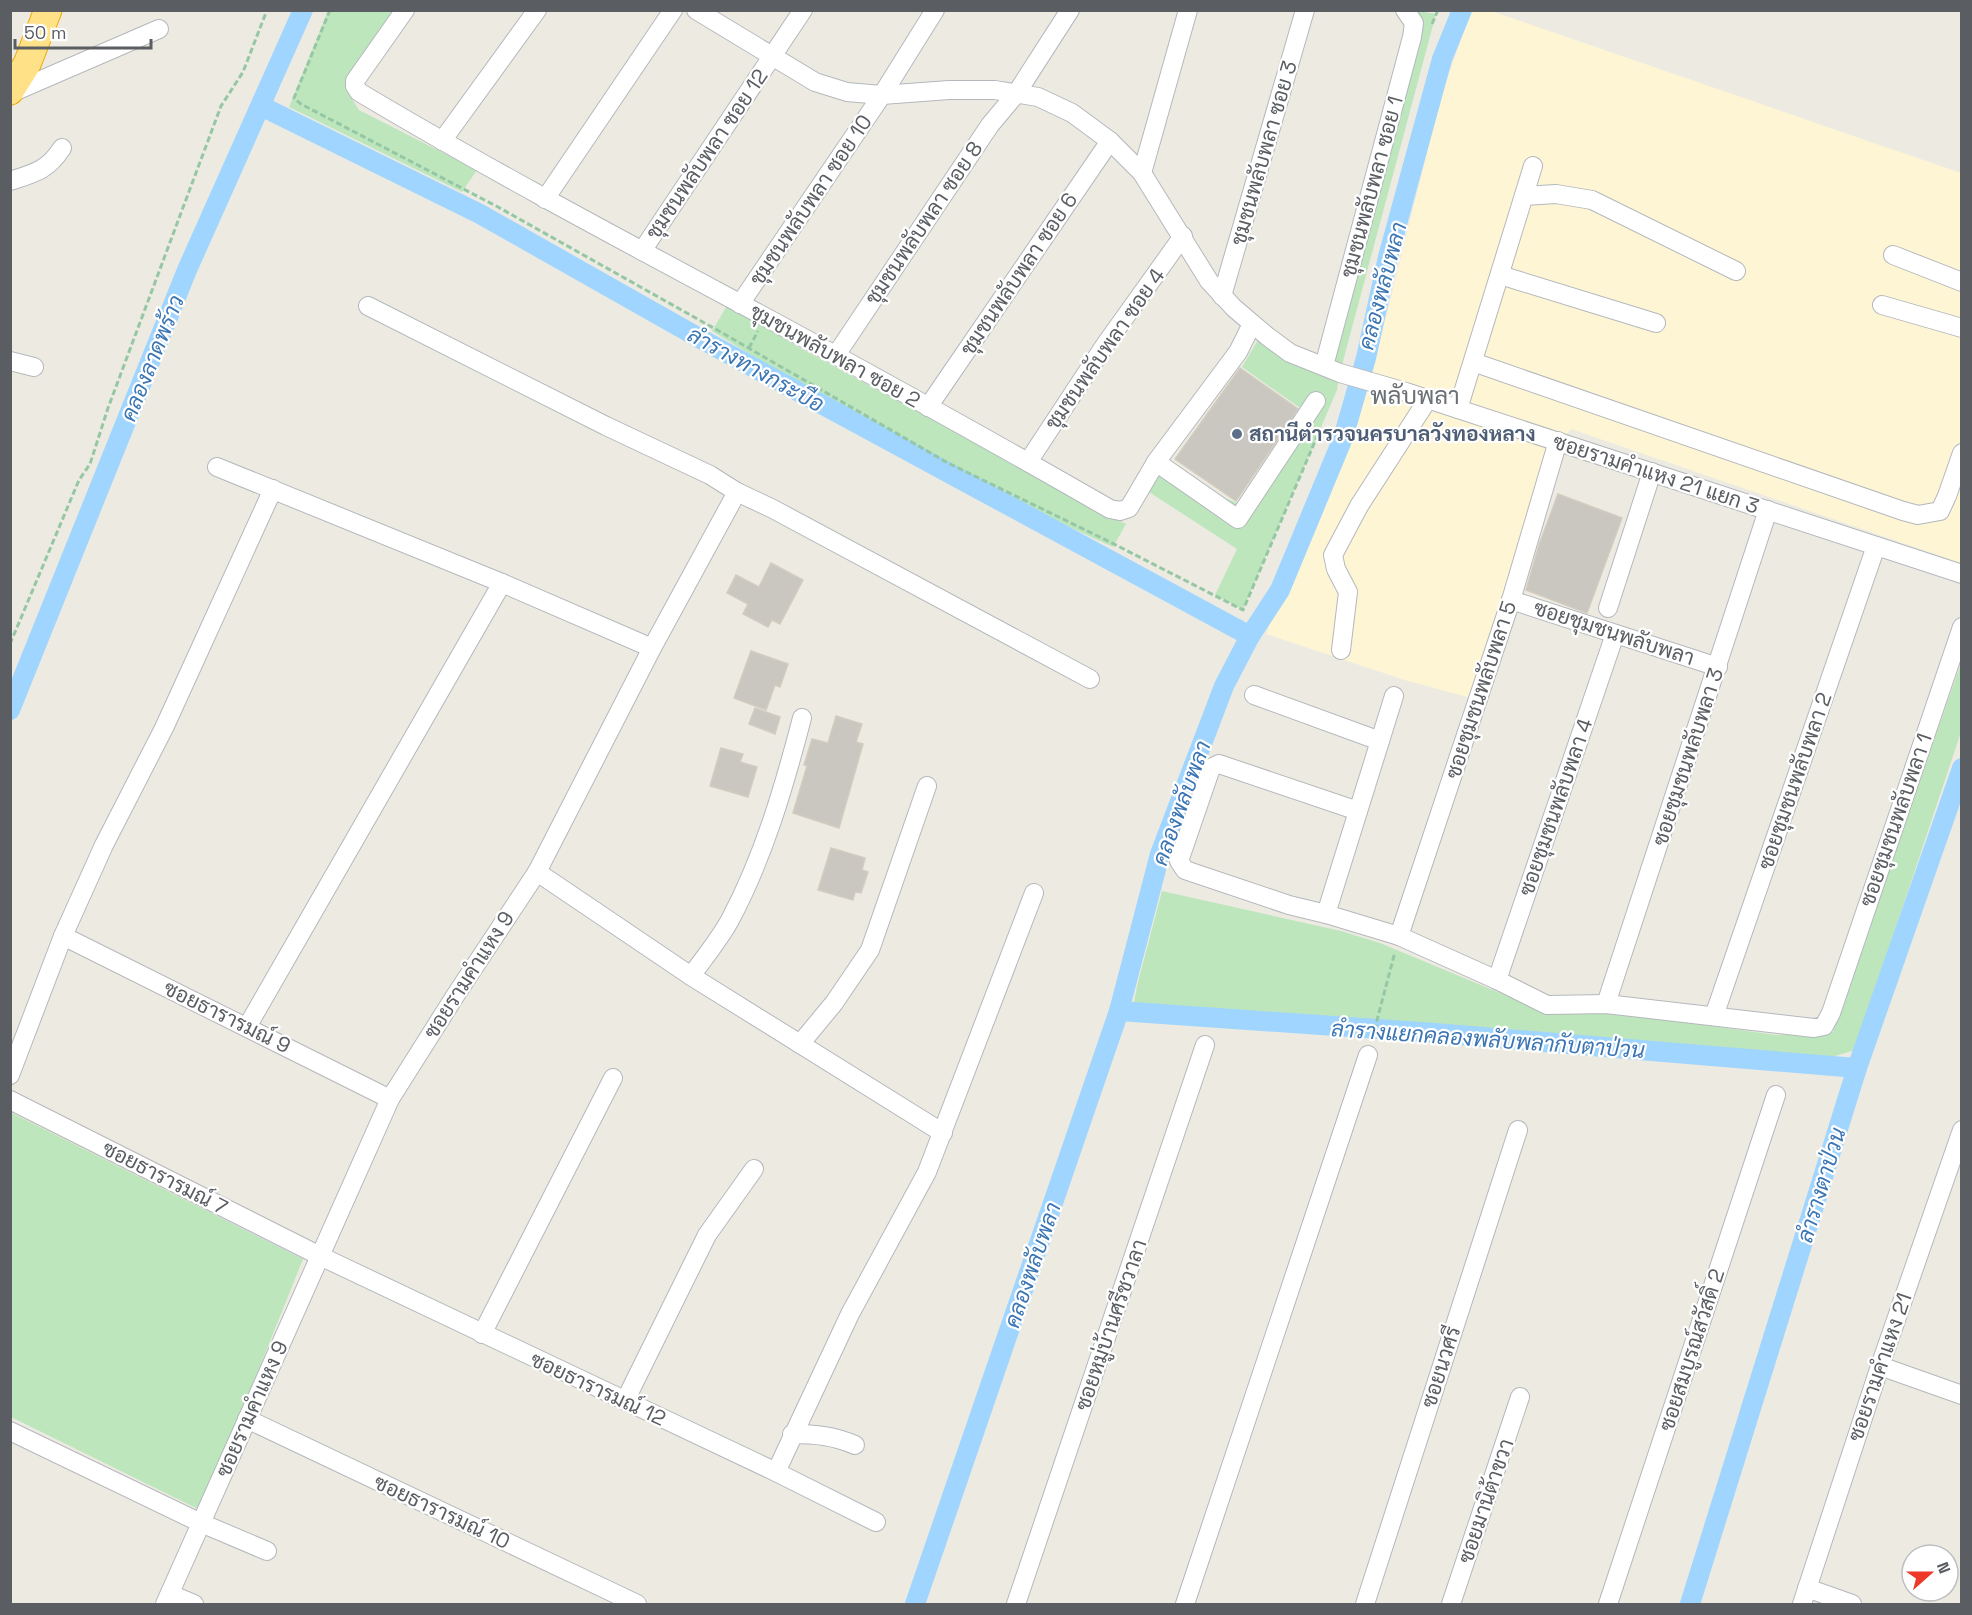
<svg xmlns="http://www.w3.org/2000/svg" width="1972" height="1615" font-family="'Space Grotesk',Sarabun,sans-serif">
<rect width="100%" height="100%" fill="#edebe1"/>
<path fill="#fef5d5" d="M 1471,11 L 1491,11 L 1961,173 L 1961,563 L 1571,429 L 1549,454 L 1471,698 L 1408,681 L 1266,634 L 1373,369 L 1441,97 Z"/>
<g fill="#bde6bd">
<path d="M 328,11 L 395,11 L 351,76 L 348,93 L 359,110 L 477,170 L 462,192 L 289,107 Z"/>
<path d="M 1418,11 L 1436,14 L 1342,365 L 1329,362 L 1415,38 Z"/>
<path d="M 728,304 L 800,348 L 1126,524 L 1113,547 L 997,494 L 784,375 L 712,331 Z"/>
<path d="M 1258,340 L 1339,377 L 1337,390 L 1243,610 L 1215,595 L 1237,549 L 1149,492 L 1160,469 L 1239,504 L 1303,410 L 1242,367 Z"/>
<path d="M 1961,663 L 1961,732 L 1855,1050 L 1832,1057 L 1599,1038 L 1133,1007 L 1138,982 L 1162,891 L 1341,931 L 1380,943 L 1512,998 L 1776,1035 L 1833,1032 Z"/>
<path d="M 10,1112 L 303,1259 L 202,1511 L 11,1417 Z"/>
</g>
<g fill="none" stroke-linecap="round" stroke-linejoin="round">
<g stroke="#a0d5ff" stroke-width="20">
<path d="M 261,106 L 480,214 L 701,339 L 1250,636"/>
<path d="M 10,710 L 187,270 L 303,10"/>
<path d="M 1119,1011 L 1435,1033 L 1857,1068"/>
<path d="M 915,1604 L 1119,1011 L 1160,854 L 1224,686 L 1250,636 L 1280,590 L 1343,438 L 1366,358 L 1388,257 L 1442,59 L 1462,10"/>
<path d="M 1690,1604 L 1857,1068 L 1962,768"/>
</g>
</g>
<g fill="#cac7c1" stroke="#d2ccc0" stroke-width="1.5">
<path d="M 1240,368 L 1298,409 L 1236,501 L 1175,459 Z"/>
<path d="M 1558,494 L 1622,518 L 1587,613 L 1526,590 L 1539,545 Z"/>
<path d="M 771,563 L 803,580 L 780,624 L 772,620 L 768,627 L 743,614 L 748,604 L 727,593 L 736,575 L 759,587 Z"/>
<path d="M 751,651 L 788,664 L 780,687 L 775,685 L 766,710 L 734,698 Z"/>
<path d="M 755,708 L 780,717 L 775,734 L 749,724 Z"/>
<path d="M 836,716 L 862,724 L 856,742 L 863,744 L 839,828 L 793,813 L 807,766 L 804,765 L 812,739 L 828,743 Z"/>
<path d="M 721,748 L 743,754 L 740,762 L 757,767 L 748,797 L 710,786 Z"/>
<path d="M 831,848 L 865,858 L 862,870 L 868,872 L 861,893 L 855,892 L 853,900 L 818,890 Z"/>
</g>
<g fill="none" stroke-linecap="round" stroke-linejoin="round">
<g stroke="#b4b8bc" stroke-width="20">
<g id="minor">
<path d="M 405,10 L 355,81 L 355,86 L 359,92 C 493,172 631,245 769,319 C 883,381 997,444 1110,509 L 1120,511 L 1129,508 L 1156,462 L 1238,352 L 1252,324"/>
<path d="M 696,10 L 815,82 L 847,92 L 882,95 L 949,90 L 995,90 L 1038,97 L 1072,113 L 1110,141 L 1142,173 L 1209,281 L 1234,308 L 1267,336 L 1290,353 L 1340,373 L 1406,392 L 1962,574"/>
<path d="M 18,90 L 159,29"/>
<path d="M 442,141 L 537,10"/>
<path d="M 1142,173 L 1188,10"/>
<path d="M 10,181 C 35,173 48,170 62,148"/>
<path d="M 1524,196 L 1556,194 L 1592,200 L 1736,271"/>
<path d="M 545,199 L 673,10"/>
<path d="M 642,251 L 803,10"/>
<path d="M 1893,255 L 1962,282"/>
<path d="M 1500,275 L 1656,323"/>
<path d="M 1222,296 L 1305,10"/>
<path d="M 740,304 L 882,95 L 935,10"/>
<path d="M 1882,305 L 1962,328"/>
<path d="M 836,355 L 990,125 L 1016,94 L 1070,10"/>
<path d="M 10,361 L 34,367"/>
<path d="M 1473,362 L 1903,511 L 1918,515 L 1940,511 L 1947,496 L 1962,453"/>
<path d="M 1324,366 L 1412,37 L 1414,23 L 1405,10"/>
<path d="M 928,407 L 1110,141"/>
<path d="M 1458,409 L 1533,166"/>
<path d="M 1028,462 L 1105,345 L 1183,236"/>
<path d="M 1156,462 L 1238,519 L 1316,401"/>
<path d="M 217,467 L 502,583 L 652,648"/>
<path d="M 737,492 L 773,509 L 1090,679"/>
<path d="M 1511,600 L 1718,667"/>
<path d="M 1608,608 L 1652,472"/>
<path d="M 1341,650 L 1348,592 L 1336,569 L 1333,555 L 1359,506 L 1428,399"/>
<path d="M 1254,695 L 1380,741"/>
<path d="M 1394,696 L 1326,914 L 1399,936 L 1497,980 L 1547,1005 L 1606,1004 L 1814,1028 L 1824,1026 L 1831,1013 L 1962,627"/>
<path d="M 537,872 L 691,976 L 943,1133"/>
<path d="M 1326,914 L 1289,905 L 1185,870 L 1179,861 L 1211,768 L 1219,764 L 1358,811"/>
<path d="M 63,936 L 390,1099"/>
<path d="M 1399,936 L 1511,600 L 1558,441"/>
<path d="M 691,976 C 704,958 719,940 730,920 C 764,856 784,787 802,718"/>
<path d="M 1497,980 L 1615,634"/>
<path d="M 1606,1004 L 1768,510"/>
<path d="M 1714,1016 L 1876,546"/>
<path d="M 247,1027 L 502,583"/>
<path d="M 800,1044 L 834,1003 L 870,950 L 927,786"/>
<path d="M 10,1075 L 63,936 L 104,845 L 164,728 L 273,489"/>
<path d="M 10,1100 L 320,1256 L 776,1472 L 876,1522"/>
<path d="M 482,1334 L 613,1078"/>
<path d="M 1880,1366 L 1962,1395"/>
<path d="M 625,1401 L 707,1235 L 754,1169"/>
<path d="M 247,1419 L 637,1604"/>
<path d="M 10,1431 L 201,1523 L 267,1551"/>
<path d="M 792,1434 C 816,1434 834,1436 855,1445"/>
<path d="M 776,1472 L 850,1314 L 927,1172 L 1034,893"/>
<path d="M 1807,1588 L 1852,1604"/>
<path d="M 170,1594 L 194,1604"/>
<path d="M 165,1604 L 390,1099 L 455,996 L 537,872 L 652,648 L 737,492 L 710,475 L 606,426 L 368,306"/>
<path d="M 1016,1604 L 1205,1045"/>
<path d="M 1185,1604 L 1368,1055"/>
<path d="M 1365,1604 L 1518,1130"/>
<path d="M 1451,1604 L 1520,1397"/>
<path d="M 1608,1604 L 1776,1095"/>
<path d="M 1802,1604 L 1880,1366 L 1962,1130"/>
</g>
</g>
<g stroke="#efa600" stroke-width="29">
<path id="highway" d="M 10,91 L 27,64 L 48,10"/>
</g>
<g stroke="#96c7a4" stroke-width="3" stroke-dasharray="6 3" stroke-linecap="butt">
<path d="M 330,10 L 294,98 L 301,104 L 498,207 L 726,335 L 948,463 L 1110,542 L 1243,610 L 1319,432"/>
<path d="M 1432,24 L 1438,10"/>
<path d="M 749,348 L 758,331"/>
<path d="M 10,644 L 79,480 L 90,464 L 108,408 L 221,106 L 243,72 L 267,10"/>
<path d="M 1372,1039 L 1395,952"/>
</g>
<use href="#minor" stroke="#fff" stroke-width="18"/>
<use href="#highway" stroke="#ffe187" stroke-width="27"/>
</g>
<circle fill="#5c6f8a" stroke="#fff" stroke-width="2" cx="1237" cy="434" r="6"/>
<g text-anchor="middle" stroke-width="4.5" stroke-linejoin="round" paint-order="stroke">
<g font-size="21" fill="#5a5e63" stroke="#fff">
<text transform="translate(1264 153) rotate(-74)" y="7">ชุมชนพลับพลา ซอย 3</text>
<text transform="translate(707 154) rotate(-56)" y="7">ชุมชนพลับพลา ซอย 12</text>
<text transform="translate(1372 187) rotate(-75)" y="7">ชุมชนพลับพลา ซอย 1</text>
<text transform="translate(811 200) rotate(-56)" y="7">ชุมชนพลับพลา ซอย 10</text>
<text transform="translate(924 223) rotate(-56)" y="7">ชุมชนพลับพลา ซอย 8</text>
<text transform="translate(1019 274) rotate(-56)" y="7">ชุมชนพลับพลา ซอย 6</text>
<text transform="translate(1105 349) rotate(-55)" y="7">ชุมชนพลับพลา ซอย 4</text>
<text transform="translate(835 356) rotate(29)" y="7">ชุมชนพลับพลา ซอย 2</text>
<text transform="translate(1656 474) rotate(18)" y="7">ซอยรามคำแหง 21 แยก 3</text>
<text transform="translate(1614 633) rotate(18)" y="7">ซอยชุมชนพลับพลา</text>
<text transform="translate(1481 690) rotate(-72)" y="7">ซอยชุมชนพลับพลา 5</text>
<text transform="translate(1688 757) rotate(-72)" y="7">ซอยชุมชนพลับพลา 3</text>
<text transform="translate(1795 781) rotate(-71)" y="7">ซอยชุมชนพลับพลา 2</text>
<text transform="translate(1556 807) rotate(-71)" y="7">ซอยชุมชนพลับพลา 4</text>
<text transform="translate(1896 820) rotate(-71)" y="7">ซอยชุมชนพลับพลา 1</text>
<text transform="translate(469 975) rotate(-57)" y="7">ซอยรามคำแหง 9</text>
<text transform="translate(227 1017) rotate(26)" y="7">ซอยธารารมณ์ 9</text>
<text transform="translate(165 1178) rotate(27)" y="7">ซอยธารารมณ์ 7</text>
<text transform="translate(1111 1325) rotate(-71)" y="7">ซอยหมู่บ้านศรีชวาลา</text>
<text transform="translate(1692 1350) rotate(-72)" y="7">ซอยสมบูรณ์สวัสดิ์ 2</text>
<text transform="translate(1441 1367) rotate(-72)" y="7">ซอยนวศรี</text>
<text transform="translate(1880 1367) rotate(-71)" y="7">ซอยรามคำแหง 21</text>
<text transform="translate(598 1389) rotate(25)" y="7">ซอยธารารมณ์ 12</text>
<text transform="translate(252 1409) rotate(-66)" y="7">ซอยรามคำแหง 9</text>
<text transform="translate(1486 1501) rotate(-71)" y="7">ซอยมานิต้าขวา</text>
<text transform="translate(442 1512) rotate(25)" y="7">ซอยธารารมณ์ 10</text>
</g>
<g font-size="21" font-weight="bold" fill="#4e5e75" stroke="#fff" text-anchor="start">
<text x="1249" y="441">สถานีตำรวจนครบาลวังทองหลาง</text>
</g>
<g font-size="22" font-style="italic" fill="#3b75b3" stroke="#fff">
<text transform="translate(1382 286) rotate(-75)" y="8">คลองพลับพลา</text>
<text transform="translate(152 358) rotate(-68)" y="8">คลองลาดพร้าว</text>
<text transform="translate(756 369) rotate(29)" y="8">ลำรางทางกระบือ</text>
<text transform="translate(1181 803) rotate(-70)" y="8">คลองพลับพลา</text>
<text transform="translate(1488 1039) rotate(4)" y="8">ลำรางแยกคลองพลับพลากับตาป่วน</text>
<text transform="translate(1821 1185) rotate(-73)" y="8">ลำรางตาป่วน</text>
<text transform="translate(1032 1265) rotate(-71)" y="8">คลองพลับพลา</text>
</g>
<g font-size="24" fill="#6b7075" stroke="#fff">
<text x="1415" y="404">พลับพลา</text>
</g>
</g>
<rect width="1972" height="1615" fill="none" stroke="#5a5e63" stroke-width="24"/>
<g transform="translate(1930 1573) rotate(69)"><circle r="28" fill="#ffffff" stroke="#bdbfc1" stroke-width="1.5"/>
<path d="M0-4.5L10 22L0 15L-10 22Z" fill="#ec3928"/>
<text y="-9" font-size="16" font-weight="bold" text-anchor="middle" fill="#5a5e63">N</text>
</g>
<path d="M15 39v9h136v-9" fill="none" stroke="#5a5e63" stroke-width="3"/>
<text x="24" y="39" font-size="18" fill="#5a5e63" stroke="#ffffff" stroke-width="4.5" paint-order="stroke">50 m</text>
</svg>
